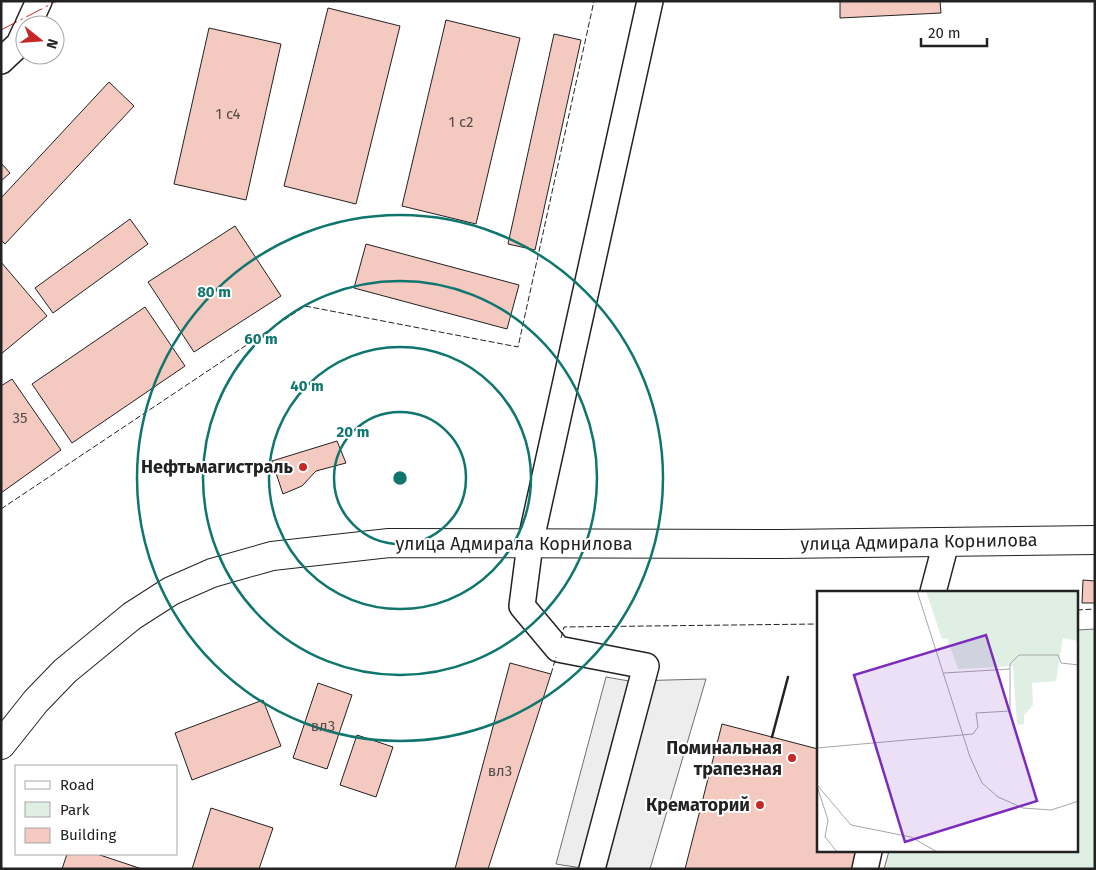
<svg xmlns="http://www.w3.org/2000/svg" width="1096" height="870" font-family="'Fira Sans',sans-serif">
<rect width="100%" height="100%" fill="#fff"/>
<path fill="#e0efe3" stroke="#6f6f6f" d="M 1095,629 L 1095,869 L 884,869 L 889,851 L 1077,851 L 1077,630 Z"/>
<path fill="#ededed" stroke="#6f6f6f" d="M 606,677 L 629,681 L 706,679 L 650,869 L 588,869 L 556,864 Z"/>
<g fill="#f3c9c0" stroke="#222">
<path d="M 840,1 L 940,1 L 941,13 L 840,18 Z"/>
<path d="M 328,8 L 400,26 L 356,204 L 284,186 Z"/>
<path d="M 446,20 L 520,38 L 476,224 L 402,206 Z"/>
<path d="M 209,28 L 281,44 L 246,200 L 174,184 Z"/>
<path d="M 554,34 L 581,40 L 535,250 L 508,244 Z"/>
<path d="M 109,82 L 134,106 L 5,244 L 1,240 L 1,198 Z"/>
<path d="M 1,163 L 10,173 L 1,181 Z"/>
<path d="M 130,219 L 148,244 L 53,313 L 35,288 Z"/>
<path d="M 235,226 L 281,296 L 194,352 L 148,282 Z"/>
<path d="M 366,244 L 519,285 L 507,329 L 354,288 Z"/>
<path d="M 1,262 L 47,316 L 1,354 Z"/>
<path d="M 145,307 L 185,366 L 72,443 L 32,384 Z"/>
<path d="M 12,379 L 61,450 L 1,493 L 1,386 Z"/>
<path d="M 337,441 L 346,463 L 316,471 L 302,486 L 283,494 L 272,461 Z"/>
<path d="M 1083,580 L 1095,581 L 1095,603 L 1082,603 Z"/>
<path d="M 510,663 L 551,674 L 488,869 L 455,869 Z"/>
<path d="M 318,683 L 352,695 L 327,769 L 293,758 Z"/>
<path d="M 263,700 L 281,746 L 192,780 L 175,733 Z"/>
<path d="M 722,724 L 818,749 L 818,851 L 856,851 L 852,869 L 685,869 Z"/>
<path d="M 357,735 L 393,747 L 376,797 L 340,785 Z"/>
<path d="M 211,808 L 273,828 L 259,869 L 192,869 Z"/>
<path d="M 67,854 L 97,854 L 142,869 L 62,869 Z"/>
</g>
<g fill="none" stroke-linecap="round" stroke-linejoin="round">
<g stroke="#222" stroke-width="28">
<g id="minor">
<path d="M 28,25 L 39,1"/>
<path d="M 1,61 L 19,44 L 25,31"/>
<path d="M 933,592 L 946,543"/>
<path d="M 592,869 L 646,666 L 558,649 L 522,606 L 530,544 L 650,1"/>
<path d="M 865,869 L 869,851"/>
</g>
</g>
<g stroke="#222" stroke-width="30">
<path id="major" d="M 1,745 L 36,701 L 65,671 L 132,616 L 171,591 L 212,573 L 272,556 L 389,543 L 781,544 L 1095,540"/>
</g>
<use href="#minor" stroke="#fff" stroke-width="25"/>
<use href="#major" stroke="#fff" stroke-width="28"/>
<g stroke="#222" stroke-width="1" stroke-dasharray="6 2.5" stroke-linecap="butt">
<path d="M 1,509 L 305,306 L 518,347 L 594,1"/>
<path d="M 1077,610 L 1095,609"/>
<path d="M 561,638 L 564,627 L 818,624"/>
<path d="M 551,674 L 556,657"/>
</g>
<path stroke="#222" stroke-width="2.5" d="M 772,737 L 788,677"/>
<path stroke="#c62828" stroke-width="1" stroke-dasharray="18 4 2.5 4" stroke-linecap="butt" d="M 1,30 L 57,1"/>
</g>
<g fill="none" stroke="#0f766e" stroke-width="2.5">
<circle cx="400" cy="478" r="66"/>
<circle cx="400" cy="478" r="131"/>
<circle cx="400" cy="478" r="197"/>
<circle cx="400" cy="478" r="263"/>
</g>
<g fill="#c62828" stroke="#fff" stroke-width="2">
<circle cx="303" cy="467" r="5"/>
<circle cx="792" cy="758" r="5"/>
<circle cx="760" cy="805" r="5"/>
</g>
<g text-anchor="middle" stroke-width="4" stroke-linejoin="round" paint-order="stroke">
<g font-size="15" fill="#564c4a">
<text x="228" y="119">1 с4</text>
<text x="461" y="127">1 с2</text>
<text x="20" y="423">35</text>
<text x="323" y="731">вл3</text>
<text x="500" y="776">вл3</text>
</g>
<g font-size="18" font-weight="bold" fill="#222" stroke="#fff" text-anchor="end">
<text x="293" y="473">Нефтьмагистраль</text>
<text x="782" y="754">Поминальная<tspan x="782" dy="21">трапезная</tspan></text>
<text x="750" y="811">Крематорий</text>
</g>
<g font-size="18" fill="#222" stroke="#fff">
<text transform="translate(919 542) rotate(-1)" y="6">улица Адмирала Корнилова</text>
<text x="514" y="550">улица Адмирала Корнилова</text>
</g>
</g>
<g transform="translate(817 591)">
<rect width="261" height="261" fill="#fff"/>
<path d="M 109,0 L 261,0 L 261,50 L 246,47 L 239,90 L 215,92 L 216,114 L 207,124 L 207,133 L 200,134 L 196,75 L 141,78 L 130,47 L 125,48 Z" fill="#e0efe3"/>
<path fill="none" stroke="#a7a7a7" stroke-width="1" d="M 100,0 L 153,166 L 165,192 L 181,206 L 206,217 L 234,219 L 262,210M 127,82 L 193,78M 0,157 L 156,143 L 161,136 L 159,122 L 193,120 L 193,73 L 202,64 L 241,64 L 244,72 L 262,74M 0,194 L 34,234 L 94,246 L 122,262M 0,195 L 11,229 L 8,246 L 21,262"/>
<path fill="#7b2cbf" fill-opacity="0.15" stroke="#7b2cbf" stroke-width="2.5" d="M 169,44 L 220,210 L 88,251 L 37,84 Z"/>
<rect width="261" height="261" fill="none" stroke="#222" stroke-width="2.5"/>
</g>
<circle cx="400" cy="478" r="8" fill="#0f766e" stroke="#fff" stroke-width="2.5"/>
<g font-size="15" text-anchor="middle" font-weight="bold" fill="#0f766e" stroke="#fff" stroke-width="4" stroke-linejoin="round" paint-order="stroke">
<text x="214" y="297">80 m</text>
<text x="261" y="344">60 m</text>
<text x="307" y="391">40 m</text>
<text x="353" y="437">20 m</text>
</g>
<rect width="1096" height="870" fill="none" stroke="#222222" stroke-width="5"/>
<rect x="15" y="765" width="162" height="90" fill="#ffffff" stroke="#a7a7a7"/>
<rect x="25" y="781" width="25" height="8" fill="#ffffff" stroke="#a7a7a7"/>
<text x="60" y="790" font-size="15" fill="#222222">Road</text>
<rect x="25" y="802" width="25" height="15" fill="#e0efe3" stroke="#a7a7a7"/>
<text x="60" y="815" font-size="15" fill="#222222">Park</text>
<rect x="25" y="828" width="25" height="15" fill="#f3c9c0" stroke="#a7a7a7"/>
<text x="60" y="840" font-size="15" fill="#222222">Building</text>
<g transform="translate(40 40) rotate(107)"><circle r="24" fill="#ffffff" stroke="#a7a7a7"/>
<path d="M0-4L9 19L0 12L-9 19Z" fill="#c62828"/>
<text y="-8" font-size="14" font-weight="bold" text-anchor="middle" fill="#222222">N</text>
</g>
<path d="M921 38v8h66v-8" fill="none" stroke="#222222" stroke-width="2.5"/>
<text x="928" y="38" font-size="15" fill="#222222" stroke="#ffffff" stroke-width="4" paint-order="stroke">20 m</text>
</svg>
